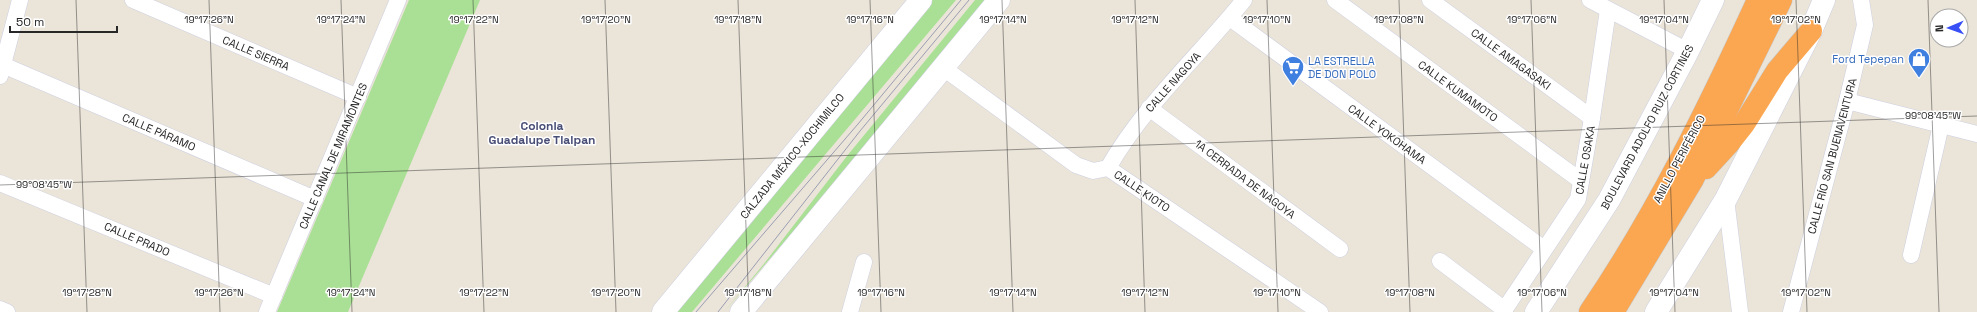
<svg xmlns="http://www.w3.org/2000/svg" width="1977" height="312" font-family="'Space Grotesk',sans-serif">
<rect width="100%" height="100%" fill="#eae4d9"/>
<g fill="#aae095">
<path d="M 409,0 L 480,0 L 348,312 L 277,312 Z"/>
<path d="M 930,0 L 956,0 L 692,312 L 672,312 Z"/>
<path d="M 975,0 L 992,0 L 724,312 L 763,265 L 847,156 Z"/>
</g>
<g fill="none" stroke-linecap="round" stroke-linejoin="round">
<g stroke="#ced0e0" stroke-width="17">
<g id="minor">
<path d="M 133,0 L 358,97"/>
<path d="M 1335,0 L 1581,181"/>
<path d="M 1430,0 L 1592,118"/>
<path d="M 1590,0 L 1688,51"/>
<path d="M 1230,18 L 1544,249"/>
<path d="M 3,65 L 315,199"/>
<path d="M 942,67 L 1076,165 L 1093,171 L 1108,168 L 1320,312"/>
<path d="M 0,76 L 20,0"/>
<path d="M 1847,101 L 1977,134"/>
<path d="M 1149,108 L 1340,249"/>
<path d="M 1108,168 C 1144,105 1199,56 1244,0"/>
<path d="M 0,183 L 274,296"/>
<path d="M 1726,199 L 1740,312"/>
<path d="M 1911,255 L 1941,125"/>
<path d="M 1440,261 L 1505,310"/>
<path d="M 0,309 L 7,312"/>
<path d="M 267,312 L 398,0"/>
<path d="M 850,312 L 864,262"/>
<path d="M 1503,312 L 1578,199 L 1592,118 L 1608,10"/>
<path d="M 1791,312 L 1847,101 L 1865,25 L 1861,0"/>
</g>
</g>
<g stroke="#ced0e0" stroke-width="23">
<g id="secondary">
<path d="M 663,312 L 921,0"/>
<path d="M 741,312 L 999,0"/>
<path d="M 1536,312 L 1609,200 L 1688,51 L 1713,0"/>
<path d="M 1656,312 L 1726,199 L 1811,31 L 1824,0"/>
</g>
</g>
<g stroke="#c7c7c7" stroke-width="23">
<g id="motorway">
<path d="M 1706,168 L 1729,143 L 1744,124 L 1777,71 L 1811,31"/>
<path d="M 1590,312 C 1656,215 1709,107 1758,0"/>
<path d="M 1613,312 L 1693,179 L 1781,0"/>
</g>
</g>
<use href="#minor" stroke="#fff" stroke-width="16"/>
<use href="#secondary" stroke="#fff" stroke-width="22"/>
<use href="#motorway" stroke="#fba752" stroke-width="22"/>
<g stroke="#9c9eb2" stroke-width="1">
<path d="M 696,312 L 858,124 L 961,0"/>
<path d="M 718,312 L 860,131 L 969,0"/>
</g>
</g>
<path fill="none" stroke="#272727" stroke-width="1" stroke-opacity="0.45" d="M 76,0 L 87,312M 209,0 L 220,312M 341,0 L 352,312M 473,0 L 484,312M 605,0 L 616,312M 738,0 L 749,312M 870,0 L 881,312M 1002,0 L 1013,312M 1135,0 L 1145,312M 1267,0 L 1278,312M 1399,0 L 1410,312M 1531,0 L 1542,312M 1664,0 L 1675,312M 1796,0 L 1807,312M 1928,0 L 1939,312M 0,185 L 1977,116"/>
<defs>
<g id="shop-pin" transform="scale(1.15)"><path d="M0 17L-7.5 6A9.5 9.5 0 1 1 7.5 6Z" fill="#3f7fe0" stroke="#fff"/><path d="M-5-2.5h2.3a2.7 3.5 0 0 1 5.4 0H5L5.5 6h-11ZM-1.5-2.5h3a1.5 2.3 0 0 0-3 0Z" fill="#fff"/></g>
<g id="supermarket-pin" transform="scale(1.15)"><path d="M0 17L-7.5 6A9.5 9.5 0 1 1 7.5 6Z" fill="#3f7fe0" stroke="#fff"/><path d="M-6-5.5h2.5l.6 2H6L4.5 2H-2.5L-4.4-4H-6ZM-1.5 3.2a1.3 1.3 0 1 0 .1 0ZM3 3.2a1.3 1.3 0 1 0 .1 0Z" fill="#fff"/></g>
</defs>
<g fill-rule="evenodd">
<use href="#shop-pin" x="1919" y="59"/>
<use href="#supermarket-pin" x="1293" y="67"/>
</g>
<g text-anchor="middle" stroke-width="3" stroke-linejoin="round" paint-order="stroke">
<g font-size="11" fill="#272727" stroke="#fff">
<text transform="translate(256 53) rotate(23)" y="4">CALLE SIERRA</text>
<text transform="translate(1511 59) rotate(36)" y="4">CALLE AMAGASAKI</text>
<text transform="translate(1173 82) rotate(-48)" y="4">CALLE NAGOYA</text>
<text transform="translate(1458 91) rotate(36)" y="4">CALLE KUMAMOTO</text>
<text transform="translate(1647 127) rotate(-62)" y="4">BOULEVARD ADOLFO RUIZ CORTINES</text>
<text transform="translate(159 132) rotate(23)" y="4">CALLE PÁRAMO</text>
<text transform="translate(1387 134) rotate(36)" y="4">CALLE YOKOHAMA</text>
<text transform="translate(333 156) rotate(-67)" y="4">CALLE CANAL DE MIRAMONTES</text>
<text transform="translate(792 156) rotate(-51)" y="4">CALZADA MÉXICO-XOCHIMILCO</text>
<text transform="translate(1832 156) rotate(-75)" y="4">CALLE RÍO SAN BUENAVENTURA</text>
<text transform="translate(1679 159) rotate(-62)" y="4">ANILLO PERIFÉRICO</text>
<text transform="translate(1585 160) rotate(-80)" y="4">CALLE OSAKA</text>
<text transform="translate(1245 179) rotate(37)" y="4">1A CERRADA DE NAGOYA</text>
<text transform="translate(1142 191) rotate(34)" y="4">CALLE KIOTO</text>
<text transform="translate(137 239) rotate(23)" y="4">CALLE PRADO</text>
</g>
<g font-size="11" fill="#366cbe" stroke="#fff" text-anchor="end">
<text x="1904" y="63">Ford Tepepan</text>
<text x="1308" y="65" text-anchor="start">LA ESTRELLA<tspan x="1308" dy="13">DE DON POLO</tspan></text>
</g>
<g font-size="12" font-weight="bold" fill="#494e76" stroke="#fff">
<text x="542" y="130">Colonia<tspan x="542" dy="14">Guadalupe Tlalpan</tspan></text>
</g>
</g>
<g font-size="10" text-anchor="middle" fill="#272727" stroke="#fff" stroke-width="3" stroke-linejoin="round" paint-order="stroke">
<text x="209" y="23">19°17'26"N</text>
<text x="341" y="23">19°17'24"N</text>
<text x="474" y="23">19°17'22"N</text>
<text x="606" y="23">19°17'20"N</text>
<text x="738" y="23">19°17'18"N</text>
<text x="870" y="23">19°17'16"N</text>
<text x="1003" y="23">19°17'14"N</text>
<text x="1135" y="23">19°17'12"N</text>
<text x="1267" y="23">19°17'10"N</text>
<text x="1399" y="23">19°17'08"N</text>
<text x="1532" y="23">19°17'06"N</text>
<text x="1664" y="23">19°17'04"N</text>
<text x="1796" y="23">19°17'02"N</text>
<text x="1933" y="119">99°08'45"W</text>
<text x="44" y="188">99°08'45"W</text>
<text x="87" y="296">19°17'28"N</text>
<text x="219" y="296">19°17'26"N</text>
<text x="351" y="296">19°17'24"N</text>
<text x="484" y="296">19°17'22"N</text>
<text x="616" y="296">19°17'20"N</text>
<text x="748" y="296">19°17'18"N</text>
<text x="881" y="296">19°17'16"N</text>
<text x="1013" y="296">19°17'14"N</text>
<text x="1145" y="296">19°17'12"N</text>
<text x="1277" y="296">19°17'10"N</text>
<text x="1410" y="296">19°17'08"N</text>
<text x="1542" y="296">19°17'06"N</text>
<text x="1674" y="296">19°17'04"N</text>
<text x="1806" y="296">19°17'02"N</text>
</g>
<g transform="translate(1949 28) rotate(268)"><circle r="19" fill="#ffffff" stroke="#a9a9a9"/>
<path d="M0-3L7 15L0 10L-7 15Z" fill="#394ff6"/>
<text y="-6" font-size="11" font-weight="bold" text-anchor="middle" fill="#272727">N</text>
</g>
<path d="M10 26v6h107v-6" fill="none" stroke="#272727" stroke-width="2"/>
<text x="16" y="26" font-size="12" fill="#272727" stroke="#ffffff" stroke-width="3" paint-order="stroke">50 m</text>
</svg>
